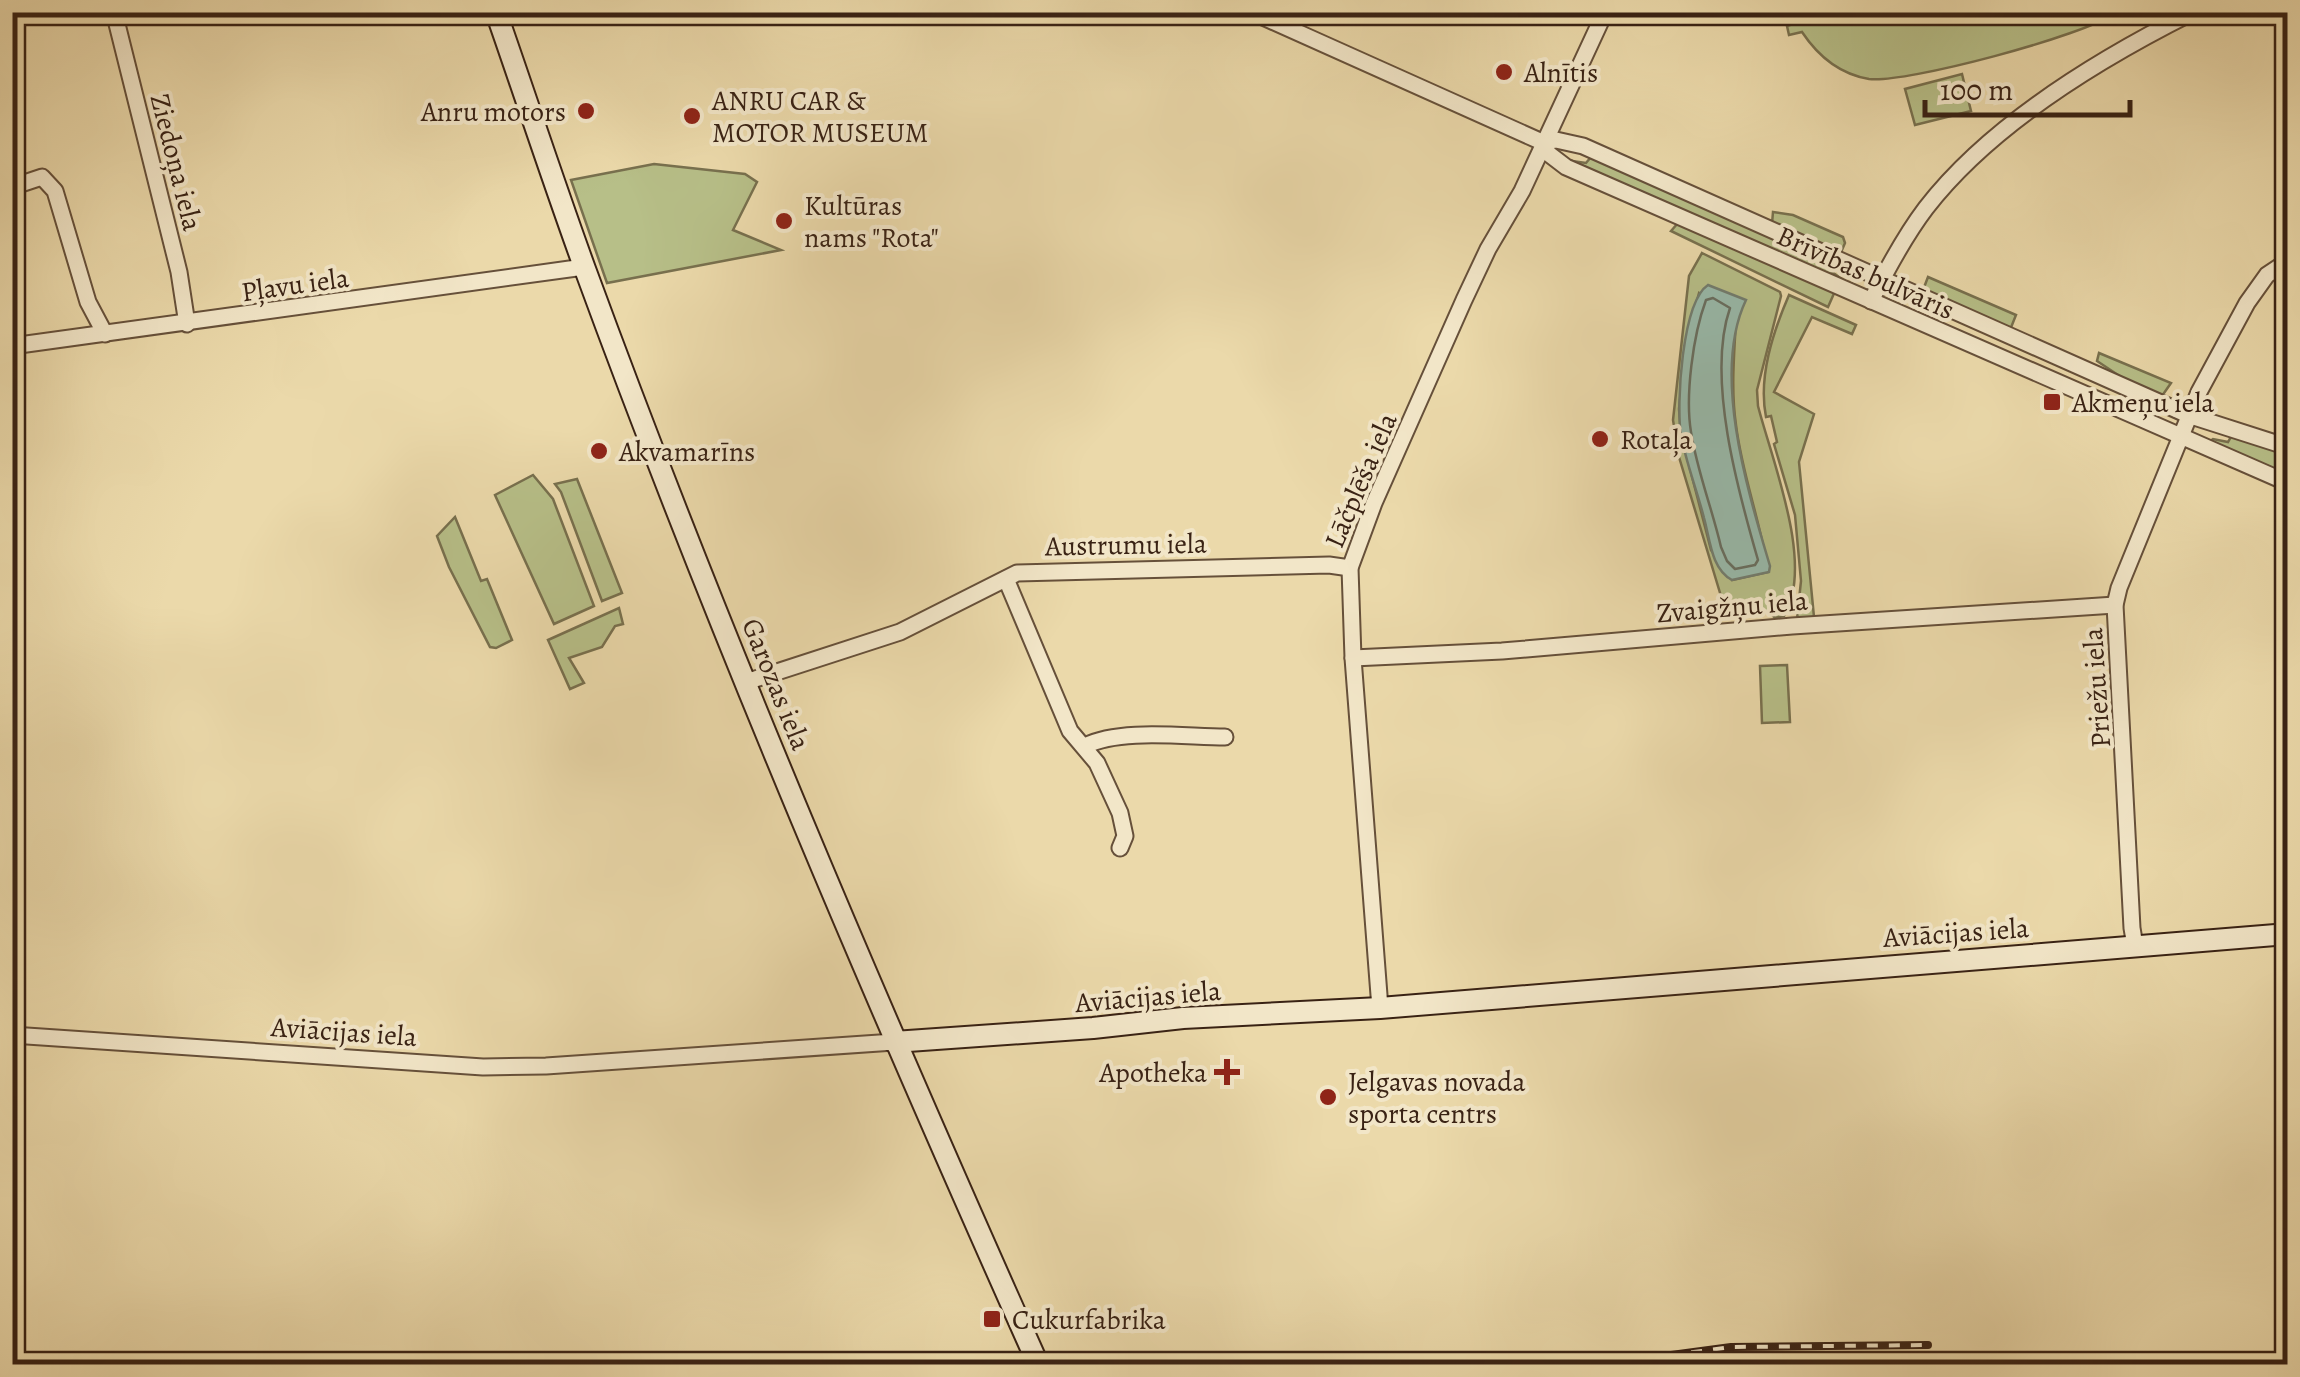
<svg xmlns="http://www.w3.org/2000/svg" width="2300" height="1377" font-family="Alegreya,serif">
<rect width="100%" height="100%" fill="#ebd9aa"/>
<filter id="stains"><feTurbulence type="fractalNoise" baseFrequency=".002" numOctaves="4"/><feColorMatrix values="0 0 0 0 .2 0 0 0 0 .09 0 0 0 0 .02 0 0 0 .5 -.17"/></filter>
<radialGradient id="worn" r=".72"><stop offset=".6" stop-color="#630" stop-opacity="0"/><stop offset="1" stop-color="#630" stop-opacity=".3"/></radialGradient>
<g fill="#b7bf88" stroke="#78704e" stroke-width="2.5" fill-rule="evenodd">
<path d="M 1796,13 L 1796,12 L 2115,13 C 2087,35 1904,84 1869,79 C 1839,74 1818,56 1802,32 L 1789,35 L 1787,26 L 1799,22 Z"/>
<path d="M 1962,74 L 1971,111 L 1915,125 L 1905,89 Z"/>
<path d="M 1591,157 L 1835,265 L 1832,272 L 1842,279 L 1840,282 L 1572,161 L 1586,163 Z"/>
<path d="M 654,164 L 745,174 L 757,182 L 733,230 L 781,250 L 607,283 L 571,180 Z"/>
<path d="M 1773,212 L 1793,215 L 1843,237 L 1845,243 L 1839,257 L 1772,224 Z"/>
<path d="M 1678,223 L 1836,289 L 1828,307 L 1671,231 Z"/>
<path d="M 1702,253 L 1780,292 L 1781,296 L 1757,390 L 1758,406 C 1772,461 1815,565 1784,616 L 1775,618 L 1769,612 L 1727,616 L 1679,457 L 1673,420 L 1689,276 ZM 1699,293 L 1736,321 C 1734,356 1731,391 1736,425 C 1742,475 1761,522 1768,572 L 1732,580 L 1711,550 L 1681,434 L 1679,409 L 1686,341 Z"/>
<path d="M 1928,277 L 2016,315 L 2010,330 L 1923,290 Z"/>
<path d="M 1789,295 L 1856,325 L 1852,334 L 1812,317 L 1774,392 L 1814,414 L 1799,462 L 1814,617 L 1797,619 L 1801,581 L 1795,515 L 1774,444 L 1777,442 L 1771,416 L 1766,417 C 1758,377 1773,332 1789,295 Z"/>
<path d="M 2099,353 L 2171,383 L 2162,396 L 2121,377 L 2097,361 Z"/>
<path d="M 2232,435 L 2287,452 L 2287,474 L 2209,442 L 2213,439 L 2228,442 Z"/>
<path d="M 533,475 L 553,499 L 594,606 L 554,624 L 495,495 Z"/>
<path d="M 577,479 L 622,593 L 602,601 L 561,492 L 555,484 Z"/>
<path d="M 455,517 L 481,581 L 487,579 L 512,640 L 496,648 L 490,647 L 449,567 L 437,536 Z"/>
<path d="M 619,608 L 623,624 L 615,626 L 602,647 L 569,658 L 584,683 L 570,689 L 548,640 Z"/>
<path d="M 1787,665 L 1790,722 L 1762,723 L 1760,666 Z"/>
</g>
<path fill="#98baab" stroke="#727d6f" stroke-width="2.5" d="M 1708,285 L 1746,300 C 1711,373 1748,492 1770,566 L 1769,572 L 1732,580 C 1711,569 1710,539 1704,518 C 1697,490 1686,463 1681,435 C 1676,405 1682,302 1708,285 Z"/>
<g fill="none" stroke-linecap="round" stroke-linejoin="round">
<path stroke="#686e60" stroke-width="2.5" d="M 1713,298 L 1730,308 C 1706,377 1738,491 1758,560 L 1755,565 L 1735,569 L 1727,561 L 1721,547 C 1712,508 1697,471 1691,432 C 1685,396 1693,335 1706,300 Z"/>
<g stroke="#66503a" stroke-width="19">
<g id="street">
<path d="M 114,12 L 179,272 L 187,324"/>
<path d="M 1252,12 L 1542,142 L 1556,140 L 1583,146 L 2188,415 L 2288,447"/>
<path d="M 1542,142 L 1549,154 L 1566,167 L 2288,483"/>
<path d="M 12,187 L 42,177 L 55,191 L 88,302 L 105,334"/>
<path d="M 1871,301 C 1887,269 1904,237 1926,208 C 1991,124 2099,59 2193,12"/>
<path d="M 12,346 L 584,267"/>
<path d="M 1006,579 L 1070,731 L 1097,763 L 1120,813 L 1125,836 L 1120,848"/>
<path d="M 1353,658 L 1502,651 L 1792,626 L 2115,605"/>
<path d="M 746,682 L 900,632 L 1017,573 L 1329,565 L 1350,568"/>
<path d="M 1085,746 C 1120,728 1186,737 1225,737"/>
<path d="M 2135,946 L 2132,928 L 2115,605 L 2119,588 L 2199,392 L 2247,303 L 2267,275 L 2288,261"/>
<path d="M 1380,1008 L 1353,658 L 1350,568 L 1374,503 L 1464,300 L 1488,249 L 1522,191 L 1605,12"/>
<path d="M 12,1035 L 483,1067 L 546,1066 L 894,1042"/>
</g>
</g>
<g stroke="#392214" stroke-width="24">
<g id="secondary">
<path d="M 496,12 C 526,98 554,184 585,269 C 721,640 877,1004 1038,1364"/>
<path d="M 894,1042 L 1093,1028 L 1183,1018 L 1380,1008 L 2288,934"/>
</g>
</g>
<use href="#street" stroke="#f2e6c8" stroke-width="15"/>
<use href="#secondary" stroke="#f2e6c8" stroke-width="20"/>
<g stroke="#392214" stroke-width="8">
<path id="rail" d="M 1604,1364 L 1731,1347 L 1928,1345"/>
</g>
<use href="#rail" stroke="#f2e6c8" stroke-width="4" stroke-dasharray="11" stroke-linecap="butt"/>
</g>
<g fill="#8f2418" stroke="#f2e6c8" stroke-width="4">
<circle cx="1504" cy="72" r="10"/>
<circle cx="586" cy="111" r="10"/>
<circle cx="692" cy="116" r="10"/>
<circle cx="784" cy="221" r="10"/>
<rect x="2042" y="392" width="20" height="20" rx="5"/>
<circle cx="1600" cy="439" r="10"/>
<circle cx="599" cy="451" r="10"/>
<path d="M1222 1057h10v10h10v10h-10v10h-10v-10h-10v-10h10z"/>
<circle cx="1328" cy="1097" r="10"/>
<rect x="982" y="1309" width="20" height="20" rx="5"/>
</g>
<g text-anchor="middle" stroke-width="8" stroke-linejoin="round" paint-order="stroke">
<g font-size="28" fill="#392214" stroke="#f2e6c8" text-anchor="start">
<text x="1524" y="82">Alnītis</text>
<text x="712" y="110">ANRU CAR &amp;<tspan x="712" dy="32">MOTOR MUSEUM</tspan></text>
<text x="566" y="121" text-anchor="end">Anru motors</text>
<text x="804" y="215">Kultūras<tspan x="804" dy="32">nams "Rota"</tspan></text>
<text x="2072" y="412">Akmeņu iela</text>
<text x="1620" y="449">Rotaļa</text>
<text x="619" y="461">Akvamarīns</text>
<text x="1207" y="1082" text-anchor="end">Apotheka</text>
<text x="1348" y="1091">Jelgavas novada<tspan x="1348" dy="32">sporta centrs</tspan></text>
<text x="1012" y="1329">Cukurfabrika</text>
</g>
<g font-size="28" fill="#392214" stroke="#f2e6c8">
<text transform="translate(177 162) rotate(76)" y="10">Ziedoņa iela</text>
<text transform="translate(1866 272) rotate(24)" y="10">Brīvības bulvāris</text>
<text transform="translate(295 284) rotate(-8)" y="10">Pļavu iela</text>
<text transform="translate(1360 480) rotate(-67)" y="10">Lāčplēša iela</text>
<text transform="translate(1126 544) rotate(-1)" y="10">Austrumu iela</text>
<text transform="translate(1732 606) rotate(-5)" y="10">Zvaigžņu iela</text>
<text transform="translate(777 684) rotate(68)" y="10">Garozas iela</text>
<text transform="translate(2096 688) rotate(-94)" y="10">Priežu iela</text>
<text transform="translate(1956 932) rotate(-4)" y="10">Aviācijas iela</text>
<text transform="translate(1148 996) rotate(-5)" y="10">Aviācijas iela</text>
<text transform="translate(344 1031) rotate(4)" y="10">Aviācijas iela</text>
</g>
</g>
<rect width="2300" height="1377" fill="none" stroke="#ebd9aa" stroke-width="50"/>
<rect x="15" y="15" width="2270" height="1347" fill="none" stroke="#392214" stroke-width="5"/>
<rect x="25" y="25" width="2250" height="1327" fill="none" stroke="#392214" stroke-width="2.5"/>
<path d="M1925 100v15h205v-15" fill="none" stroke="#392214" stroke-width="5"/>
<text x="1940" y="100" font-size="30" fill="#392214" stroke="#f2e6c8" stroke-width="8" paint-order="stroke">100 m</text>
<rect width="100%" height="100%" filter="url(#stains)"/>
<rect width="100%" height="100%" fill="url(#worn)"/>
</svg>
